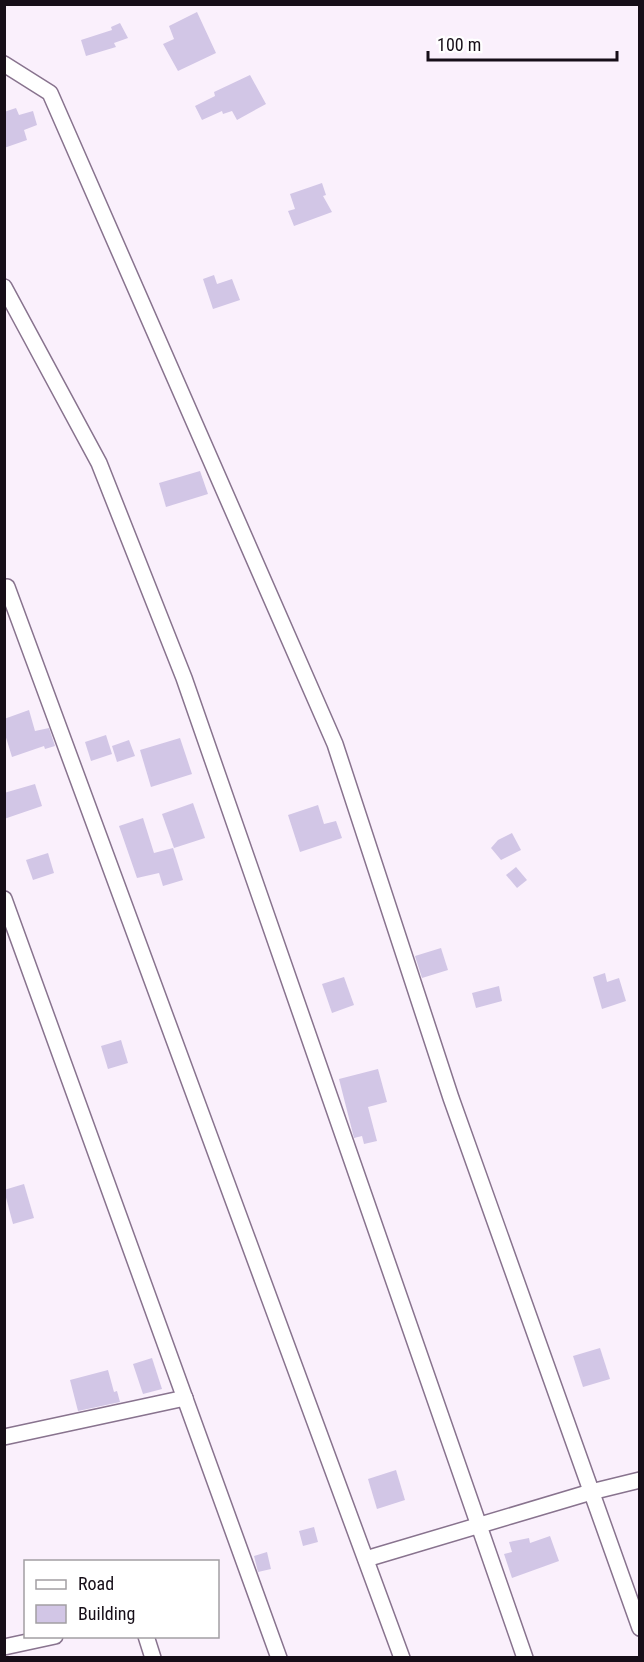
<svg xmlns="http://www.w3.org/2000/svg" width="644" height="1662" font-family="'Roboto Condensed',sans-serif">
<rect width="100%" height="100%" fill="#faf0fc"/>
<g fill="#d2c6e6">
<path d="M 197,12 L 216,53 L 178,71 L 163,44 L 174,39 L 169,26 Z"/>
<path d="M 120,23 L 128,38 L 114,43 L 116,47 L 86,56 L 81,40 L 112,30 L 111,27 Z"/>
<path d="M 250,75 L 266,104 L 237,120 L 232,111 L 223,114 L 222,111 L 202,120 L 195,106 L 215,96 L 214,92 Z"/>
<path d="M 16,108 L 19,115 L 33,111 L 37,125 L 24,130 L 27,140 L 4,148 L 4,112 Z"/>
<path d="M 322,183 L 326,195 L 323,196 L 332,212 L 294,226 L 288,211 L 295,209 L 290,194 Z"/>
<path d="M 214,275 L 217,284 L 232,279 L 240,300 L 213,309 L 203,279 Z"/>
<path d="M 200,471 L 208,494 L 166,507 L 159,483 Z"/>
<path d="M 29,710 L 35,731 L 49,728 L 55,746 L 45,749 L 44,746 L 12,757 L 4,731 L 4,719 Z"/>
<path d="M 106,735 L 112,754 L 91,761 L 85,742 Z"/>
<path d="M 180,738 L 192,774 L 151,787 L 140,750 Z"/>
<path d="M 129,740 L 135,756 L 117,762 L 112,746 Z"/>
<path d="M 35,784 L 42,806 L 4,819 L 4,793 Z"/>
<path d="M 193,803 L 205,838 L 174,848 L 162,814 Z"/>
<path d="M 318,805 L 324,824 L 336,821 L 342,838 L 300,852 L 288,815 Z"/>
<path d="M 143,818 L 154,853 L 173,848 L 183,880 L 163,886 L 159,873 L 137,878 L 119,826 Z"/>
<path d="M 512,833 L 521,850 L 501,860 L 491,848 L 498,840 Z"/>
<path d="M 48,853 L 54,873 L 33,880 L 26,860 Z"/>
<path d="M 516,867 L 527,880 L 517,888 L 506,875 Z"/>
<path d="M 441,948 L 448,970 L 422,978 L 415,956 Z"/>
<path d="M 605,973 L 607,982 L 619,978 L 626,1001 L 602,1009 L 593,977 Z"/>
<path d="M 344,977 L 354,1005 L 332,1013 L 322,984 Z"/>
<path d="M 499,986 L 502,1001 L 476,1008 L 472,993 Z"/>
<path d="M 121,1040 L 128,1063 L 108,1069 L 101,1046 Z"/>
<path d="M 378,1069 L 387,1102 L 368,1107 L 377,1141 L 364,1144 L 362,1136 L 354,1138 L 339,1079 Z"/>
<path d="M 24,1184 L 34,1218 L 13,1224 L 4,1190 Z"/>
<path d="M 600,1348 L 610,1379 L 583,1387 L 573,1356 Z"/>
<path d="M 152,1358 L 162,1389 L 143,1394 L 133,1364 Z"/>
<path d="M 108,1370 L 114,1392 L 117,1391 L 120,1402 L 78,1411 L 70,1380 Z"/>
<path d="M 396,1470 L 405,1500 L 377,1509 L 368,1479 Z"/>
<path d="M 314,1527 L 318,1542 L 303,1546 L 299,1531 Z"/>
<path d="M 550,1536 L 559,1561 L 512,1578 L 504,1554 L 512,1552 L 509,1542 L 529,1538 L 530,1543 Z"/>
<path d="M 267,1552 L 271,1569 L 258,1572 L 254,1556 Z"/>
</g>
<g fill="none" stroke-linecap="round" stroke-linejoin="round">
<g stroke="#88738e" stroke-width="18">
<g id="minor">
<path d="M 4,64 L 50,93 L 335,744 L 451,1098 L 640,1628"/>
<path d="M 4,287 L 99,463 L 184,678 L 525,1658"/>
<path d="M 7,587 L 402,1658"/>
<path d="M 4,899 L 279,1658"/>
<path d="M 4,1437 L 185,1398"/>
<path d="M 366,1559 L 591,1492 L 640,1480"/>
<path d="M 146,1636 L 153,1658"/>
<path d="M 4,1647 L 55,1636"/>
</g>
</g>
<use href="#minor" stroke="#fff" stroke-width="15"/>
</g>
<rect width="644" height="1662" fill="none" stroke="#160e18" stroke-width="12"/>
<rect x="24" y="1560" width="195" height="78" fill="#ffffff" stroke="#a29fa3" stroke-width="1.5"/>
<rect x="36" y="1580" width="30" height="9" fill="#ffffff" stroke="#a29fa3" stroke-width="1.5"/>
<text x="78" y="1590" font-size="18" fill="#160e18">Road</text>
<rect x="36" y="1605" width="30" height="18" fill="#d2c6e6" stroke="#a29fa3" stroke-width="1.5"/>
<text x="78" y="1620" font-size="18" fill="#160e18">Building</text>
<path d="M428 51v9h189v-9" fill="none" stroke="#160e18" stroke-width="3"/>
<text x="437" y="51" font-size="18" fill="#160e18" stroke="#ffffff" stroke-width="4.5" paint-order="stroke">100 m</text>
</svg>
